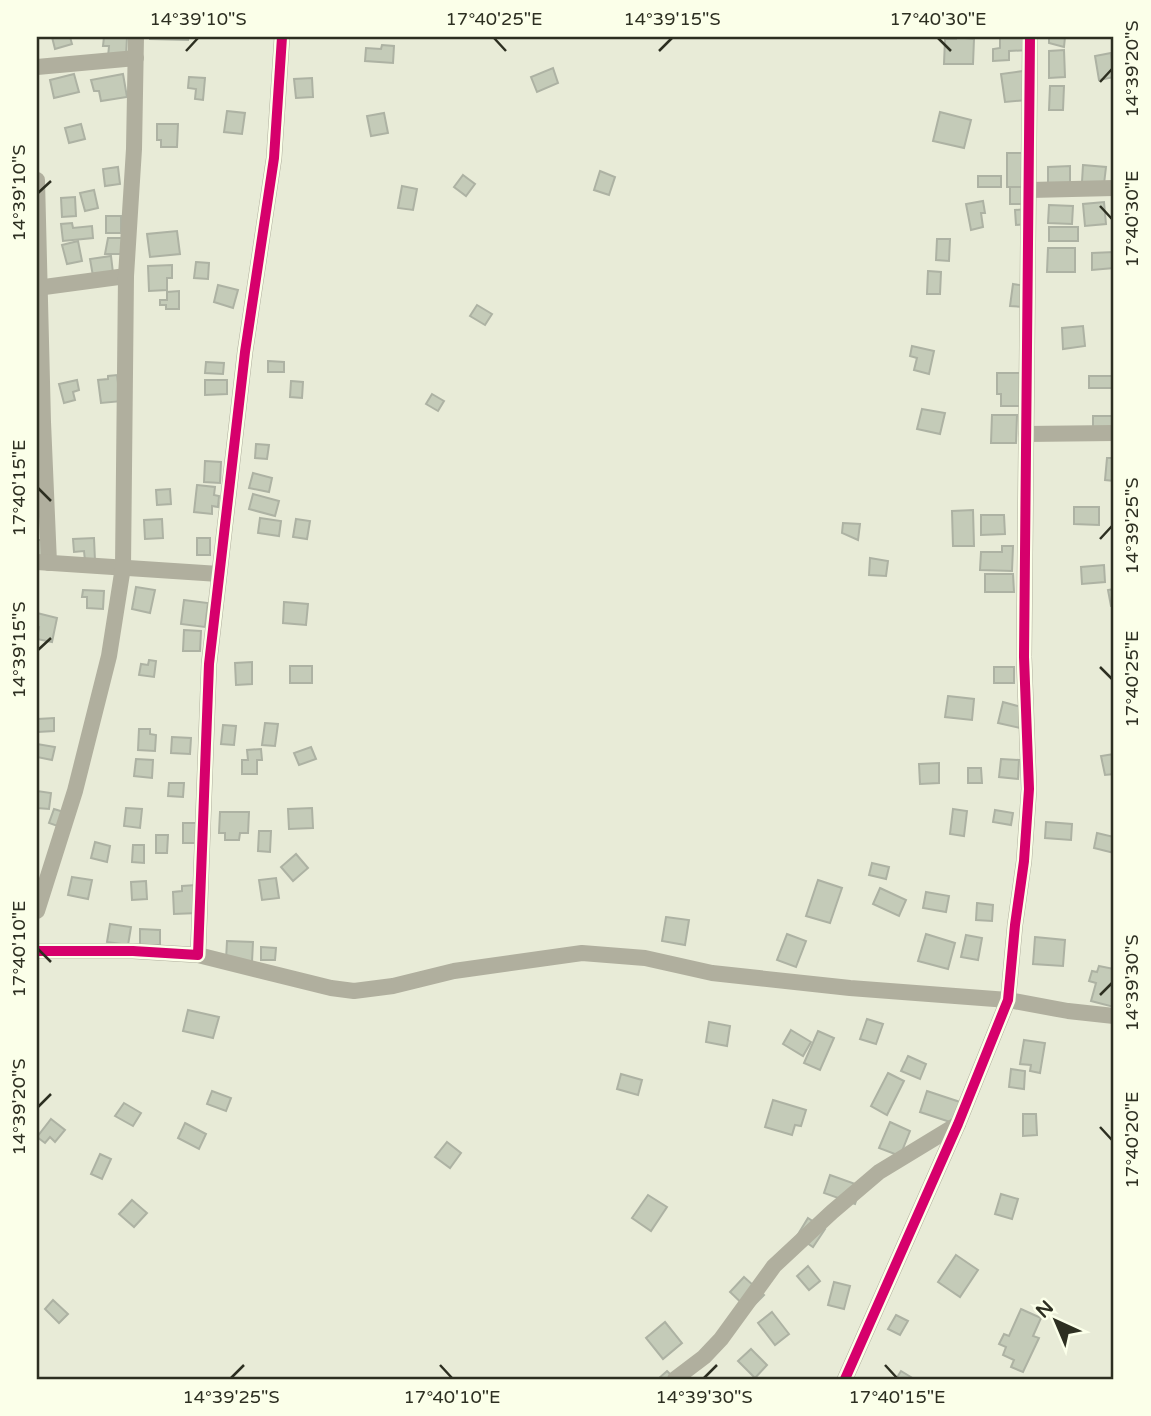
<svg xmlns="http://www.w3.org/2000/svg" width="1151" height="1416" font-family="'Varela Round',sans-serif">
<rect width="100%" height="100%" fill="#e8ebd7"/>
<g fill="#c4cbb8" stroke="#adb2a3" stroke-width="2">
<path d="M 52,37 L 70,37 L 72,44 L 55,49 Z"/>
<path d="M 104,37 L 127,37 L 126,57 L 108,57 L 109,46 L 103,46 Z"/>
<path d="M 150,37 L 188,37 L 188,40 L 150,39 Z"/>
<path d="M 956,37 L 974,39 L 973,64 L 944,64 L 945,39 L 956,39 Z"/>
<path d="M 1000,37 L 1028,37 L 1029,50 L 1009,51 L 1009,60 L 993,61 L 993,49 L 1000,48 Z"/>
<path d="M 1049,37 L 1065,37 L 1064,47 L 1049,43 Z"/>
<path d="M 382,45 L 394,46 L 393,63 L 365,61 L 366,48 L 381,49 Z"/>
<path d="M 1064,50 L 1065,77 L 1049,78 L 1049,51 Z"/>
<path d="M 1111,53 L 1114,77 L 1099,80 L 1095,56 Z"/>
<path d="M 553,68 L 558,83 L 537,92 L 531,77 Z"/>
<path d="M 1023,71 L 1027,100 L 1005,102 L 1001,74 Z"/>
<path d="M 74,74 L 79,92 L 54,98 L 50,80 Z"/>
<path d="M 123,74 L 127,97 L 101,101 L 99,91 L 94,91 L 91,80 Z"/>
<path d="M 189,77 L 205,78 L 203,100 L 195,99 L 196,89 L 188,88 Z"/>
<path d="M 312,78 L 313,97 L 296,98 L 294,79 Z"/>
<path d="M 1050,86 L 1064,86 L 1063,110 L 1049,110 Z"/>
<path d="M 227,111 L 245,113 L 242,134 L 224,132 Z"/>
<path d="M 940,112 L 971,120 L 964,148 L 933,141 Z"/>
<path d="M 384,113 L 388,133 L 371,136 L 367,116 Z"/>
<path d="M 81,124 L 85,139 L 69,143 L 65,128 Z"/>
<path d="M 157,124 L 178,124 L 177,147 L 161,147 L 161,140 L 157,140 Z"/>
<rect x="1007" y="153" width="20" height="34"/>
<path d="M 1083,165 L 1106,167 L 1104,184 L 1082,182 Z"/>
<path d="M 1070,166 L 1070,185 L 1048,185 L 1048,167 Z"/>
<path d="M 118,167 L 120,184 L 105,186 L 103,169 Z"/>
<path d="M 600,171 L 615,177 L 609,195 L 594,190 Z"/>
<path d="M 463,175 L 475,184 L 466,196 L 454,187 Z"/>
<rect x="978" y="176" width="23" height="11"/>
<path d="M 402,186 L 417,189 L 413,210 L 398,208 Z"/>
<rect x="1010" y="187" width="17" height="17"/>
<path d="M 94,190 L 98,208 L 85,211 L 80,193 Z"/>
<path d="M 75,197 L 76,216 L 62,217 L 61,198 Z"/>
<path d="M 983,201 L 985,213 L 981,213 L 983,227 L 971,230 L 966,204 Z"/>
<path d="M 1104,202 L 1106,224 L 1085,226 L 1083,204 Z"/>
<path d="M 1049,205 L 1073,206 L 1072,224 L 1048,223 Z"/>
<path d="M 1026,209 L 1027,224 L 1016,225 L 1015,210 Z"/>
<rect x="106" y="216" width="15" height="17"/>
<path d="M 72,223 L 73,228 L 92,226 L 93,238 L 63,241 L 61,224 Z"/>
<rect x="1049" y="227" width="29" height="14"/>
<path d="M 177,231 L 180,254 L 150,257 L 147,234 Z"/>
<path d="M 108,238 L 122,238 L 124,254 L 105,254 Z"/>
<path d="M 937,239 L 950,239 L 949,261 L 936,260 Z"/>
<path d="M 78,241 L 82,261 L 67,264 L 62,245 Z"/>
<path d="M 1048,248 L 1075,248 L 1075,272 L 1047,272 Z"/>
<path d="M 1114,252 L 1114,268 L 1092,270 L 1092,253 Z"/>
<path d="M 111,256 L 113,273 L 93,276 L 90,259 Z"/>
<path d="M 196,262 L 209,263 L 208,279 L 194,278 Z"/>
<path d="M 172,265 L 172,278 L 167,278 L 167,290 L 149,291 L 148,266 Z"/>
<path d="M 928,271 L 941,272 L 940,294 L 927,294 Z"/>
<path d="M 1013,284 L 1027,286 L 1024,307 L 1010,306 Z"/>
<path d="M 218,285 L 238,290 L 233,308 L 214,302 Z"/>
<path d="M 179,291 L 179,309 L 166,309 L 166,305 L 160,305 L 160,300 L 167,300 L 167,292 Z"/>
<path d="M 477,305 L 492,314 L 485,325 L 470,316 Z"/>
<path d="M 1083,326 L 1085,346 L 1063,349 L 1062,328 Z"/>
<path d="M 912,346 L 934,351 L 929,374 L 914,370 L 917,358 L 910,356 Z"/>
<path d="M 268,361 L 284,362 L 284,372 L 268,372 Z"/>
<path d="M 206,362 L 224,363 L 223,374 L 205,373 Z"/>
<path d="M 997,373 L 1021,373 L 1021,406 L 1001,406 L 1001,394 L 997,394 Z"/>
<path d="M 117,375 L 119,391 L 123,401 L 101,403 L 98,380 L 108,379 L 108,376 Z"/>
<rect x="1089" y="376" width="23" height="12"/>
<path d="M 77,380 L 79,390 L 73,392 L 75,400 L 64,403 L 59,384 Z"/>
<path d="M 205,380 L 227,380 L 227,394 L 205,395 Z"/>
<path d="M 291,381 L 303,382 L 302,398 L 290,397 Z"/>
<path d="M 432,394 L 444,401 L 438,411 L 426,404 Z"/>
<path d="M 922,409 L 945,413 L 940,434 L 917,429 Z"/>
<path d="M 992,415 L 1017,415 L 1016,443 L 991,443 Z"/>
<rect x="1093" y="416" width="20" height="14"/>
<path d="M 256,444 L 269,445 L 267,459 L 255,458 Z"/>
<path d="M 1107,458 L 1114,458 L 1114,481 L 1105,480 Z"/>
<path d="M 205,461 L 221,462 L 220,483 L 204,482 Z"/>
<path d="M 253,473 L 272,478 L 269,492 L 249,488 Z"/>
<path d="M 197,485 L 215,487 L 214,495 L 219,496 L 218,507 L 212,506 L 212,514 L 194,512 Z"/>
<path d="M 170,489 L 171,504 L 157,505 L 156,490 Z"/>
<path d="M 253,494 L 279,501 L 275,516 L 249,509 Z"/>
<path d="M 1074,507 L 1099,507 L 1099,525 L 1074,524 Z"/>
<path d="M 973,510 L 974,546 L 953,546 L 952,511 Z"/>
<path d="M 981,515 L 1004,515 L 1005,534 L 981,535 Z"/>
<path d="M 260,518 L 281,521 L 279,536 L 258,533 Z"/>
<path d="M 162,519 L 163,538 L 145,539 L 144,520 Z"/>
<path d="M 296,519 L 310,521 L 307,539 L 293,537 Z"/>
<path d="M 843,523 L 860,524 L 858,540 L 842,533 Z"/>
<path d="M 94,538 L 95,561 L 85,561 L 84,551 L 74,552 L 73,539 Z"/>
<rect x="197" y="538" width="13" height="17"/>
<rect x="37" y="540" width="11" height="16"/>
<path d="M 1002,546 L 1013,546 L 1012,571 L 980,570 L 981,552 L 1002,552 Z"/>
<path d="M 870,558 L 888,561 L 886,576 L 869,575 Z"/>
<path d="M 1104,565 L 1105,582 L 1082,584 L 1081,567 Z"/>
<path d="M 985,574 L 1013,574 L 1014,592 L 985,592 Z"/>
<path d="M 136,587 L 155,590 L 150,613 L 132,609 Z"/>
<path d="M 1114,589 L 1114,606 L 1111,606 L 1108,590 Z"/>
<path d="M 83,590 L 104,591 L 103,609 L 87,608 L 87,597 L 82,597 Z"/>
<path d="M 184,600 L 208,603 L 205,627 L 181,624 Z"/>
<path d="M 284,602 L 308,604 L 306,625 L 283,623 Z"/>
<path d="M 37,613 L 57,618 L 52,642 L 37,639 L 39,627 L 37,626 Z"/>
<path d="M 184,630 L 201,631 L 200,651 L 183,651 Z"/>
<path d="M 149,660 L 156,661 L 154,677 L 139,675 L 141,664 L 148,665 Z"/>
<path d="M 252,662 L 252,684 L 236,685 L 235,663 Z"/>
<rect x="290" y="666" width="22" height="17"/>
<rect x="994" y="667" width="20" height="16"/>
<path d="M 948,696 L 974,699 L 972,720 L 945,717 Z"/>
<path d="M 1003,702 L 1025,708 L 1020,728 L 998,723 Z"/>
<path d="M 54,718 L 54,731 L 38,732 L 38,719 Z"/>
<path d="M 265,723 L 278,724 L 275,746 L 262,745 Z"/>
<path d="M 223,725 L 236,726 L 234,745 L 221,744 Z"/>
<path d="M 139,729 L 150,729 L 150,734 L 156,735 L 155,751 L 138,750 Z"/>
<path d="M 172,737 L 191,738 L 190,754 L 171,753 Z"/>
<path d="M 37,744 L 55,747 L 52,760 L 37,757 Z"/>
<path d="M 311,747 L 316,759 L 299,765 L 294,753 Z"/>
<path d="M 261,749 L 262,760 L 257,760 L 257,774 L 242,774 L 242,760 L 248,760 L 247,750 Z"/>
<path d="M 1114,754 L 1114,774 L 1105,775 L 1101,756 Z"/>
<path d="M 136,759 L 153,760 L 152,778 L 134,776 Z"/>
<path d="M 1001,759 L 1019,760 L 1018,779 L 999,777 Z"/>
<path d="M 939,763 L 939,783 L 920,784 L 919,764 Z"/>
<path d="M 968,768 L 981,768 L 982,783 L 968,783 Z"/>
<path d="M 169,783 L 184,783 L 183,797 L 168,796 Z"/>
<path d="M 37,791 L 51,793 L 49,809 L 37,808 Z"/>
<path d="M 126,808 L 142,809 L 140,828 L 124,826 Z"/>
<path d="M 312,808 L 313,828 L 289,829 L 288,809 Z"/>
<path d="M 54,809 L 70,814 L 66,829 L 49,823 Z"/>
<path d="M 953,809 L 967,811 L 964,836 L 950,834 Z"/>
<path d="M 995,810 L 1013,813 L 1011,825 L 993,822 Z"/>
<path d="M 220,812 L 249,812 L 248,833 L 240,833 L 239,840 L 225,840 L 225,833 L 219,833 Z"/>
<path d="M 1046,822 L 1072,824 L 1071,840 L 1045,838 Z"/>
<path d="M 183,823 L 200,823 L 199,843 L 183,843 Z"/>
<path d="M 259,831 L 271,831 L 270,852 L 258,851 Z"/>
<path d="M 1097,833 L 1114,837 L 1114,853 L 1094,848 Z"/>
<path d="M 156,835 L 168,835 L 167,853 L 156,853 Z"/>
<path d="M 95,842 L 110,846 L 107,862 L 91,858 Z"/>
<path d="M 133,845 L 144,845 L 144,863 L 132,862 Z"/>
<path d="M 296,854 L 308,868 L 293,881 L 281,867 Z"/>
<path d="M 872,863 L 889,867 L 886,879 L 869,875 Z"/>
<path d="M 72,877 L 92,880 L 88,899 L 68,895 Z"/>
<path d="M 276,878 L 279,898 L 262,900 L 259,880 Z"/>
<path d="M 818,880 L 842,888 L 830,923 L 806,916 Z"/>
<path d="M 146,881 L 147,899 L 132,900 L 131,882 Z"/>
<path d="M 196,885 L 198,913 L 174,914 L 173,892 L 182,891 L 182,886 Z"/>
<path d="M 880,888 L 906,900 L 899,916 L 873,904 Z"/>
<path d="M 926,892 L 949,896 L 946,912 L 923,908 Z"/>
<path d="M 977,903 L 993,905 L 992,921 L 976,920 Z"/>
<path d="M 666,917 L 689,920 L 685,945 L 662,941 Z"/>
<path d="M 110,924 L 131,927 L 128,945 L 107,942 Z"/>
<path d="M 140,929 L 160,930 L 160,945 L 140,945 Z"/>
<path d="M 787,934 L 806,941 L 796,967 L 777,960 Z"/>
<path d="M 926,934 L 955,943 L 948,969 L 918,961 Z"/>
<path d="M 966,935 L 982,938 L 978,960 L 961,957 Z"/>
<path d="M 1035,937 L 1065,940 L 1063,966 L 1033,964 Z"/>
<path d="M 227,941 L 253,942 L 252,962 L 226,960 Z"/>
<path d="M 261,947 L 276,948 L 275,960 L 261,960 Z"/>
<path d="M 1099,966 L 1114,969 L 1114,1007 L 1091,1001 L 1096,983 L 1089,981 L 1092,971 L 1097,972 Z"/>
<path d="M 188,1010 L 219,1017 L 213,1038 L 183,1031 Z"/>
<path d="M 867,1019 L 883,1024 L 876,1044 L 860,1039 Z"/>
<path d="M 709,1022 L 730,1026 L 727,1046 L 706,1042 Z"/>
<path d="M 791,1030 L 811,1042 L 803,1056 L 783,1044 Z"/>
<path d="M 818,1031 L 834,1038 L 820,1070 L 804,1063 Z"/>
<path d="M 1024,1040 L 1045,1043 L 1040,1073 L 1030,1071 L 1031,1065 L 1020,1064 Z"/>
<path d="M 908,1056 L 926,1064 L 920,1079 L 901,1071 Z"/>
<path d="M 1011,1069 L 1025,1071 L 1024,1089 L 1009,1087 Z"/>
<path d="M 888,1073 L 904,1081 L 887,1115 L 871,1106 Z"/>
<path d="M 621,1074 L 642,1080 L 638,1095 L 617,1089 Z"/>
<path d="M 212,1091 L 231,1098 L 226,1111 L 207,1104 Z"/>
<path d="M 927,1091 L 960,1102 L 953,1123 L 920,1112 Z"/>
<path d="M 773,1100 L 806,1110 L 801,1126 L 795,1125 L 792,1135 L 765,1127 Z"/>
<path d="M 124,1103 L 141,1113 L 133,1126 L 115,1116 Z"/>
<path d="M 1023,1114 L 1036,1114 L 1037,1135 L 1023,1136 Z"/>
<path d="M 51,1119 L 65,1130 L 55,1142 L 50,1137 L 45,1143 L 37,1137 Z"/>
<path d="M 890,1122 L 910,1131 L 900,1156 L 879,1148 Z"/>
<path d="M 185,1123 L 206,1134 L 199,1149 L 178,1138 Z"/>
<path d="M 447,1142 L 461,1153 L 450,1168 L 435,1157 Z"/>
<path d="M 100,1154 L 111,1159 L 102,1179 L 91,1174 Z"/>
<path d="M 830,1175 L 861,1186 L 855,1204 L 824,1193 Z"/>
<path d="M 1001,1194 L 1018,1199 L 1012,1219 L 995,1214 Z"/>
<path d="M 648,1195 L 667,1207 L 651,1231 L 632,1218 Z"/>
<path d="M 132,1200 L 147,1213 L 134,1227 L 119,1214 Z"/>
<path d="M 808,1218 L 825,1229 L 813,1247 L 797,1236 Z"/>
<path d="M 956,1255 L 978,1270 L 960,1297 L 938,1282 Z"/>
<path d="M 808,1266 L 820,1281 L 809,1290 L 797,1276 Z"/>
<path d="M 744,1277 L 764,1295 L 749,1310 L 730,1292 Z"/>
<path d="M 834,1282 L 850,1286 L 844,1309 L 828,1305 Z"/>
<path d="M 53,1300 L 68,1314 L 59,1323 L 45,1309 Z"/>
<path d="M 1021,1309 L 1041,1318 L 1033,1336 L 1039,1338 L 1023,1372 L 1011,1367 L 1014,1360 L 1003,1355 L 1006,1347 L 999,1344 L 1004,1334 L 1009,1336 Z"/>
<path d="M 772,1312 L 789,1334 L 775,1345 L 758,1323 Z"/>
<path d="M 896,1315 L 908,1321 L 900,1335 L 888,1329 Z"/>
<path d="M 665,1322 L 682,1343 L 663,1359 L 646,1338 Z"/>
<path d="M 751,1349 L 767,1365 L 755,1378 L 738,1361 Z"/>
<path d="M 667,1371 L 675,1379 L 658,1379 Z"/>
<path d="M 901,1371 L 914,1379 L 896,1379 Z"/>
</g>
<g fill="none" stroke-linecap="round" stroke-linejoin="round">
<g stroke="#b0af9e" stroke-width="16">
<path d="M 37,67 L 136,58"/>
<path d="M 37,180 L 43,422 L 49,563"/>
<path d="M 1030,190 L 1114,188"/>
<path d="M 37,288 L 126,276"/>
<path d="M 1026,434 L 1114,433"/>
<path d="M 37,562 L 219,574"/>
<path d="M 37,911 L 75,791 L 109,656 L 123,567 L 126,276 L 134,149 L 136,37"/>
<path d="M 37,951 L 133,951 L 198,955 L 209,664 L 245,352 L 274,158 L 282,37"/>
<path d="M 198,955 L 331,988 L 354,991 L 393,986 L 454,971 L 582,953 L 645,958 L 712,973 L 850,988 L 1008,1000 L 1068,1011 L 1114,1016"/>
<path d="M 675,1379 L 704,1357 L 721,1339 L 774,1266 L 832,1212 L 879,1172 L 958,1124"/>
<path d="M 845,1379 L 958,1124 L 1008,1000 L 1015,925 L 1024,861 L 1029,789 L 1024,657 L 1030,37"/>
</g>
<g stroke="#fbffe9" stroke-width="15">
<g id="cycleway">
<path d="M 37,951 L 133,951 L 198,955 L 209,664 L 245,352 L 274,158 L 282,37"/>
<path d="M 845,1379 L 958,1124 L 1008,1000 L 1015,925 L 1024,861 L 1029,789 L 1024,657 L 1030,37"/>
</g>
</g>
<use href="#cycleway" stroke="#d6006c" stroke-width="10"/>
</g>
<path fill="none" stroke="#2d2f21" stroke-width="2.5" d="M 494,38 L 506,51M 938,38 L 951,51M 186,51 L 198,38M 659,51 L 672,38M 1100,82 L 1112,69M 38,193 L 51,181M 1100,206 L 1112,219M 38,488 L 51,501M 1100,539 L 1112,526M 38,650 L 51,638M 1100,667 L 1112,679M 38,949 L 51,962M 1100,995 L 1112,983M 38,1107 L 51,1094M 1100,1127 L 1112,1140M 440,1365 L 452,1378M 885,1365 L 897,1378M 231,1378 L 244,1365M 704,1378 L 717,1365"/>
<rect width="1151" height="1416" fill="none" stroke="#fbffe9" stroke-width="77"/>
<g transform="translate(1056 1321) rotate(316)" stroke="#fbffe9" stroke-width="5" paint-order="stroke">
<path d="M0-5L12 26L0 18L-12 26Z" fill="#2d2f21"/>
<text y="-10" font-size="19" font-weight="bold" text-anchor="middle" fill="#2d2f21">N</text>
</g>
<rect x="38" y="38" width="1074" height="1340" fill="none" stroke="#2d2f21" stroke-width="2.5"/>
<g font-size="18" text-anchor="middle" fill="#2d2f21">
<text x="198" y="25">14°39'10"S</text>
<text x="494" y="25">17°40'25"E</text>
<text x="672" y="25">14°39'15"S</text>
<text x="938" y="25">17°40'30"E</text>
<text transform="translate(1132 69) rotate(-90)" y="6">14°39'20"S</text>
<text transform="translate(19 193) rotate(-90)" y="6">14°39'10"S</text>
<text transform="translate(1132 219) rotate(-90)" y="6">17°40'30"E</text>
<text transform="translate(19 488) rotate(-90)" y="6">17°40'15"E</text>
<text transform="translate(1132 526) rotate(-90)" y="6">14°39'25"S</text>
<text transform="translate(19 650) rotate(-90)" y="6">14°39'15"S</text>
<text transform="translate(1132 679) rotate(-90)" y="6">17°40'25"E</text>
<text transform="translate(19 949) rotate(-90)" y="6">17°40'10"E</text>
<text transform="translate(1132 983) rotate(-90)" y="6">14°39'30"S</text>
<text transform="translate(19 1107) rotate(-90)" y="6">14°39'20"S</text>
<text transform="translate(1132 1140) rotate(-90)" y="6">17°40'20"E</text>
<text x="231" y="1403">14°39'25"S</text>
<text x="452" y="1403">17°40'10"E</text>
<text x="704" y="1403">14°39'30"S</text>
<text x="897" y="1403">17°40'15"E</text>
</g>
</svg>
